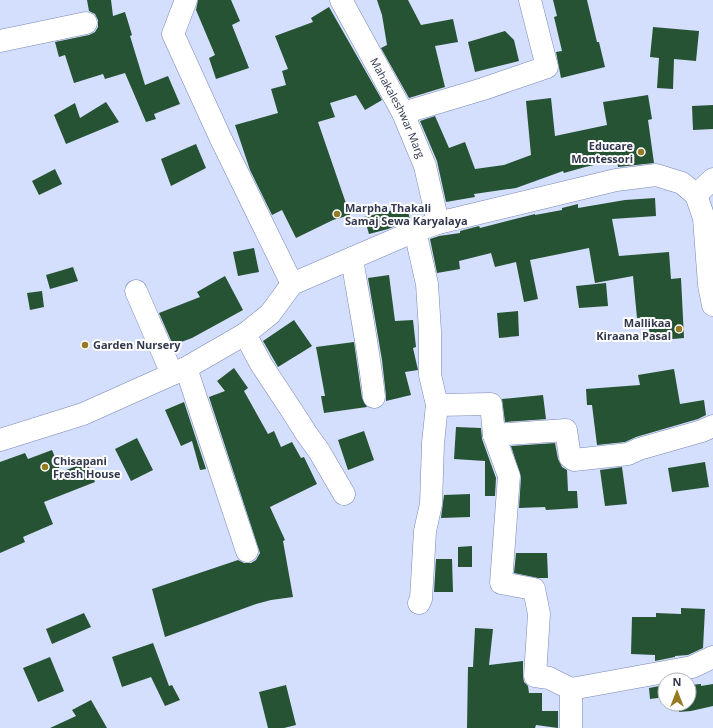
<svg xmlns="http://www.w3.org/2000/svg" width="713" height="728" font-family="'Open Sans',sans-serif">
<rect width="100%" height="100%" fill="#d4defd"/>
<g fill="#265333">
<path d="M 87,0 L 111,0 L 113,16 L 125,12 L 132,35 L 130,36 L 145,85 L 168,76 L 180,104 L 154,114 L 156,119 L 146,122 L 125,73 L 105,79 L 103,74 L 74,83 L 65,55 L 59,57 L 55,42 L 89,35 L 95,32 L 98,27 L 98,20 L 95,14 L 89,11 Z"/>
<path d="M 198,0 L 231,0 L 240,21 L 232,25 L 249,68 L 216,79 L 209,58 L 215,55 L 196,10 Z"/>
<path d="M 377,0 L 408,0 L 421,25 L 453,19 L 458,42 L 435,46 L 445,87 L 409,98 L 381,48 L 387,45 L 382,15 Z"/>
<path d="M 553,0 L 587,0 L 597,42 L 599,42 L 605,67 L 561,78 L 556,52 L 562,51 L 554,17 L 557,16 Z"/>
<path d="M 329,7 L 382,100 L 365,110 L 356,95 L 330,103 L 335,117 L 318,122 L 350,215 L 333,220 L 296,238 L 282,210 L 272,215 L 250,170 L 235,125 L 278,113 L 271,89 L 286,85 L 282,71 L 288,69 L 275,36 L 313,22 L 311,18 Z"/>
<path d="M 653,27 L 699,31 L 696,61 L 674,59 L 673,89 L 657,88 L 659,58 L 650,57 Z"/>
<path d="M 505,31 L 514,40 L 519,61 L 475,72 L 468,42 Z"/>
<path d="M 648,95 L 652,119 L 648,120 L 654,163 L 618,167 L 617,160 L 585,167 L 564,173 L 563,171 L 516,188 L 474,194 L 475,197 L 446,202 L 437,161 L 420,121 L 435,116 L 449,148 L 465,142 L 475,169 L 504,165 L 531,155 L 526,101 L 551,98 L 555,136 L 607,125 L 603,102 Z"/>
<path d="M 106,102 L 119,122 L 66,144 L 54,115 L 75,103 L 80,118 Z"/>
<path d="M 713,105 L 713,129 L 693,130 L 692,106 Z"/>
<path d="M 196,144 L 206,168 L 171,186 L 161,159 Z"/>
<path d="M 55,169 L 62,184 L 39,195 L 32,181 Z"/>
<path d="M 655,198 L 656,216 L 612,219 L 619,256 L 669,252 L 671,279 L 681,278 L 684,338 L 650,341 L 648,317 L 637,318 L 633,276 L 595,283 L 589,248 L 530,260 L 538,299 L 524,302 L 516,262 L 495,267 L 491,253 L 459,261 L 460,269 L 437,273 L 430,239 L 439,236 L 460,233 L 460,231 L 479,226 L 480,228 L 535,214 L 535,215 L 562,210 L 562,208 L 578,204 L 578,208 L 625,200 Z"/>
<path d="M 407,207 L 410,220 L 388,229 L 369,234 L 364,217 Z"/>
<path d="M 254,248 L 259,272 L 238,276 L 233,252 Z"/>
<path d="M 73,267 L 78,281 L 50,289 L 46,275 Z"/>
<path d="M 389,275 L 395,321 L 413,320 L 416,347 L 413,348 L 418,370 L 405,372 L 411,395 L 386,401 L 386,396 L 382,360 L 368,278 Z"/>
<path d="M 225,276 L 243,310 L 192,338 L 173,345 L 159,313 L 200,297 L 197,292 Z"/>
<path d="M 606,283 L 608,306 L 579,308 L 576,286 Z"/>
<path d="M 42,291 L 44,307 L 30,310 L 27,293 Z"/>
<path d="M 518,311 L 519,336 L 499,338 L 497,313 Z"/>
<path d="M 294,320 L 312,346 L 278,367 L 263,341 Z"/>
<path d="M 354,342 L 362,398 L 367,407 L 324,413 L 321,396 L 325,396 L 316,347 Z"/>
<path d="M 234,368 L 248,388 L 244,391 L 268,434 L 274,431 L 281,447 L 292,442 L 301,458 L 304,457 L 317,484 L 270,507 L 285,540 L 283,541 L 293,597 L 271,600 L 256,604 L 165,637 L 152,589 L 238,560 L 244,563 L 251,563 L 256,560 L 260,553 L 209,397 L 225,391 L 217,381 Z"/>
<path d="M 674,369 L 680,404 L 704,400 L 706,415 L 698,419 L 636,437 L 625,442 L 597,445 L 592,405 L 587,405 L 586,389 L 640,385 L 638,375 Z"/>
<path d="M 543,395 L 546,419 L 548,419 L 505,422 L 502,399 Z"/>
<path d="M 184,402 L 206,469 L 200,470 L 192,441 L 181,446 L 165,410 Z"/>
<path d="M 456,427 L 481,428 L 482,439 L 496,478 L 495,496 L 485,496 L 485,461 L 454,459 Z"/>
<path d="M 364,431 L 374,460 L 348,470 L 338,440 Z"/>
<path d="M 137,438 L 153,470 L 131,481 L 115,449 Z"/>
<path d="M 555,443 L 558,459 L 562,467 L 567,470 L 568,491 L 577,491 L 578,508 L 546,510 L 545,507 L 519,508 L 521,477 L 511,446 Z"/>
<path d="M 52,450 L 61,472 L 87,462 L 95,482 L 44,502 L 53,524 L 23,537 L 25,542 L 0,553 L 0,462 L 25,453 L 28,459 Z"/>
<path d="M 705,462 L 709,487 L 672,492 L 668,468 Z"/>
<path d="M 622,467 L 627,504 L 605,506 L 600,470 Z"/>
<path d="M 470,494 L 470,517 L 441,518 L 444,495 Z"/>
<path d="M 472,546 L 472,567 L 458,567 L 458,547 Z"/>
<path d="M 516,553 L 547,553 L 548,578 L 538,578 L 514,573 Z"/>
<path d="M 436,559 L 452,559 L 453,592 L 434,592 Z"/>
<path d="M 681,608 L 705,609 L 703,648 L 688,655 L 675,656 L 675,657 L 655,661 L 655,655 L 631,654 L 632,617 L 656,617 L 656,613 L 681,614 Z"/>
<path d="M 84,613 L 91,627 L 52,644 L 46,629 Z"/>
<path d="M 475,628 L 493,629 L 489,665 L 523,661 L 523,676 L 524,682 L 528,686 L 529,693 L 542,693 L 542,711 L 558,711 L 558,728 L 536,725 L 535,728 L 467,728 L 468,667 L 473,667 Z"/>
<path d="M 153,643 L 169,686 L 172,685 L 180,700 L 165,706 L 151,677 L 122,687 L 112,657 Z"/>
<path d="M 50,657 L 64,691 L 38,702 L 23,668 Z"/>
<path d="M 701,684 L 701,686 L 713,684 L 713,706 L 691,711 L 679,712 L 679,704 L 689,704 L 689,685 Z"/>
<path d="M 286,685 L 296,725 L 284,728 L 268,728 L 259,692 Z"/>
<path d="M 665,685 L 665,697 L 650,699 L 649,688 Z"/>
<path d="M 91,700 L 107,728 L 50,728 L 76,716 L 72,710 Z"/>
</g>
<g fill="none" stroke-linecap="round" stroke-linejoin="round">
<g stroke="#7987b7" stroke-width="23">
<g id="minor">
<path d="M 186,0 L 173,34 L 220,137 L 292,284"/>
<path id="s1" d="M 341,0 L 403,113 L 425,166 L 438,223"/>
<path d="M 0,41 L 86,23"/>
<path d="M 403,113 L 483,89 L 547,67 L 530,0"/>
<path d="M 696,195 L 713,179"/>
<path d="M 415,231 L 427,284 L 430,331 L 430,375 L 437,405 L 433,443 L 431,504 L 425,531 L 421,599 L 419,603"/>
<path d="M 352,258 C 359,304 369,350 374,397"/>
<path d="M 136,291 L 172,374"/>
<path d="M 245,334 L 261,364 L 292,411 L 306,433 L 319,451 L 344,494"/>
<path d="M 186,368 L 247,551"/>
<path d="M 437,405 L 491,404 L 494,435 L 566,430 L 570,457 L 574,460 L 628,454 L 639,449 L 702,431 L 713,426"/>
<path d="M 494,435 L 509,476 L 501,583 L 534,589 L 539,614 L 535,676 L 549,678 L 571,689"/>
<path d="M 571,728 L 571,689 L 692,667 L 713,657"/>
</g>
</g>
<g stroke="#7987b7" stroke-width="23">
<path id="major" d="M 0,440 L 83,414 L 186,368 L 245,334 L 270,314 L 292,284 L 415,231 L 438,223 L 616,180 L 656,175 L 682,183 L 696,195 L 704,218 L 709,285 L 713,305"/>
</g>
<use href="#minor" stroke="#fff" stroke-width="22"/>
<use href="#major" stroke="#fff" stroke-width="22"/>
</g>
<g fill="#967b23" stroke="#fff" stroke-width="1.5">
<circle cx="641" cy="152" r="4"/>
<circle cx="337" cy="214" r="4"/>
<circle cx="679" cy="329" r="4"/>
<circle cx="85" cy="345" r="4"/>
<circle cx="45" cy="467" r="4"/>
</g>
<g text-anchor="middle" stroke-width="4" stroke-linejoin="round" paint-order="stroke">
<g font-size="11" fill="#32384d" stroke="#fff">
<text dy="4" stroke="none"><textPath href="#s1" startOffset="122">Mahakaleshwar Marg</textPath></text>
</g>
<g font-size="11" font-weight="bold" fill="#32384d" stroke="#fff" text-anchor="start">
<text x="633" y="150" text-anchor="end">Educare<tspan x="633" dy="13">Montessori</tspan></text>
<text x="345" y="212">Marpha Thakali<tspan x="345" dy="13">Samaj Sewa Karyalaya</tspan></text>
<text x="671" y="327" text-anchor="end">Mallikaa<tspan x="671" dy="13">Kiraana Pasal</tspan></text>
<text x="93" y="349">Garden Nursery</text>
<text x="53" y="465">Chisapani<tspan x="53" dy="13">Fresh House</tspan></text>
</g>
</g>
<g transform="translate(677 692)"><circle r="19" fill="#ffffff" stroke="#adafb8"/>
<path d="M0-3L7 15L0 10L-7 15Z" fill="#967b23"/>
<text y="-6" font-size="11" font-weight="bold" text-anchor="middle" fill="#32384d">N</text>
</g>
</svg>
